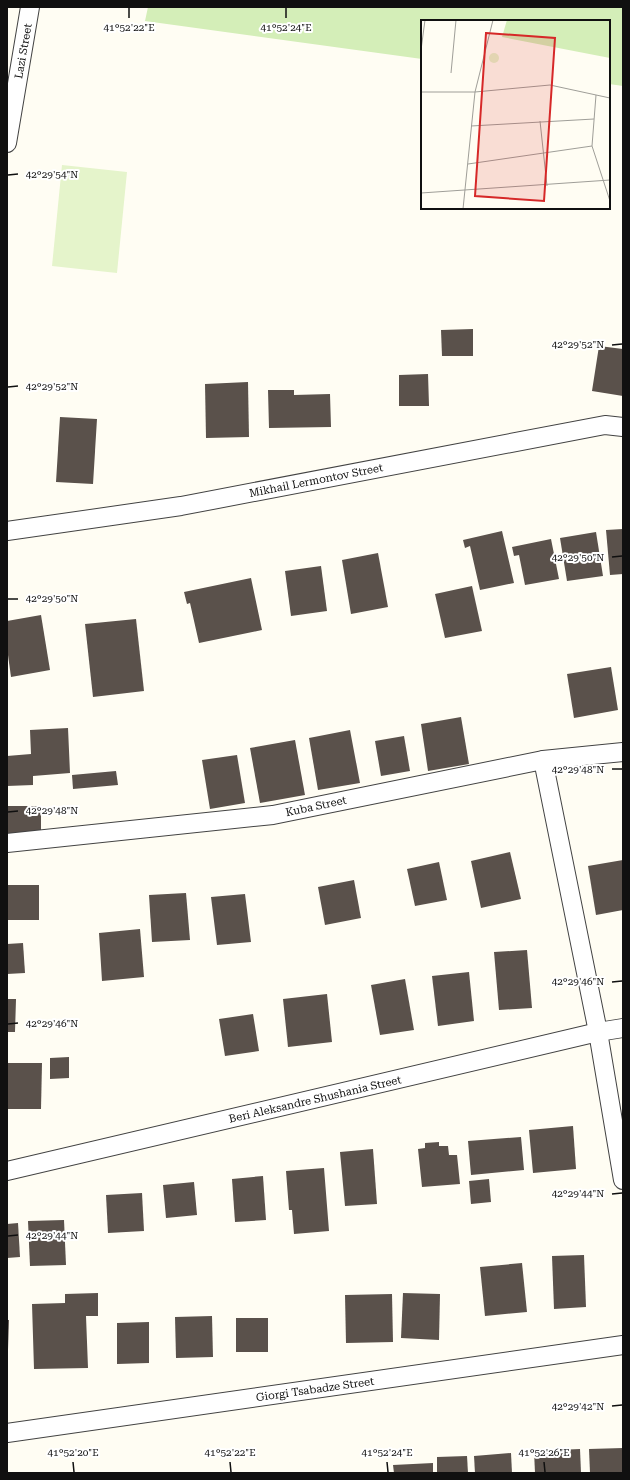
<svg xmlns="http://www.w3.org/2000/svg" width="630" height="1480" font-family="'Roboto Serif',serif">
<rect width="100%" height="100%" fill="#fffdf3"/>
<path fill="#d4eeb8" d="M 148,7 L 623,7 L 623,86 L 609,84 L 609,21 L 422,21 L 422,59 L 145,21 Z"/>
<path fill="#e5f4cb" d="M 62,165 L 127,172 L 117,273 L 52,266 Z"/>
<g fill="#5a514b">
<path d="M 473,329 L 473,356 L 442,356 L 441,330 Z"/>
<path d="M 599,346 L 623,349 L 623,396 L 592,391 Z"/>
<path d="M 428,374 L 429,406 L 399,406 L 399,375 Z"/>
<path d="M 248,382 L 249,437 L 206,438 L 205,384 Z"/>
<path d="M 268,390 L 294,390 L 294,395 L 330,394 L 331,427 L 269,428 Z"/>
<path d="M 60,417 L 97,419 L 93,484 L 56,482 Z"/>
<path d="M 623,529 L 623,574 L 610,575 L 606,530 Z"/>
<path d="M 502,531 L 514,583 L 480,590 L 470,546 L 465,548 L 463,540 Z"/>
<path d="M 596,532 L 603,576 L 567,581 L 560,538 Z"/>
<path d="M 551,539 L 559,579 L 525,585 L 519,555 L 514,556 L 512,547 Z"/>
<path d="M 378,553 L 388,607 L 351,614 L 342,560 Z"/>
<path d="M 321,566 L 327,611 L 291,616 L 285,571 Z"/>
<path d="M 251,578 L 262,630 L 199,643 L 190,603 L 187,604 L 184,592 Z"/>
<path d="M 472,586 L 482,631 L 445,638 L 435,594 Z"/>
<path d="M 41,615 L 50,670 L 11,677 L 7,648 L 7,621 Z"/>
<path d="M 136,619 L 144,691 L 93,697 L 85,624 Z"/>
<path d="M 611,667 L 618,710 L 574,718 L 567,674 Z"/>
<path d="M 461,717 L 469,764 L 428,771 L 421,724 Z"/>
<path d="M 68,728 L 70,773 L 33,776 L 33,785 L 7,786 L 7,756 L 31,754 L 30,730 Z"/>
<path d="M 350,730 L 360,783 L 318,790 L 309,738 Z"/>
<path d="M 404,736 L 410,771 L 381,776 L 375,741 Z"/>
<path d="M 295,740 L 305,795 L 260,803 L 250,748 Z"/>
<path d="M 237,755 L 245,803 L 210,809 L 202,760 Z"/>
<path d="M 116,771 L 118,785 L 73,789 L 72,775 Z"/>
<rect x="7" y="806" width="34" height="33"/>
<path d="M 510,852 L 521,899 L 481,908 L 471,861 Z"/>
<path d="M 623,860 L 623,910 L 596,915 L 588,866 Z"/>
<path d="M 439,862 L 447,900 L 415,906 L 407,869 Z"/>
<path d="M 354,880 L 361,918 L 325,925 L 318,887 Z"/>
<rect x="7" y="885" width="32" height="35"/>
<path d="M 186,893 L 190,940 L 152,942 L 149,895 Z"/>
<path d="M 245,894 L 251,942 L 217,945 L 211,897 Z"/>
<path d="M 140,929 L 144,977 L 102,981 L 99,933 Z"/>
<path d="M 23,943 L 25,973 L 7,974 L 7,944 Z"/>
<path d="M 527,950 L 532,1008 L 499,1010 L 494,952 Z"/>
<path d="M 469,972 L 474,1021 L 438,1026 L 432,976 Z"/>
<path d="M 405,979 L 414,1030 L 380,1035 L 371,985 Z"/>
<path d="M 327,994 L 332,1042 L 288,1047 L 283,999 Z"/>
<path d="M 7,999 L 16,999 L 15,1032 L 7,1032 Z"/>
<path d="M 253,1014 L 259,1051 L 225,1056 L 219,1019 Z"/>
<path d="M 69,1057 L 69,1078 L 50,1079 L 50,1058 Z"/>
<path d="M 7,1063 L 42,1063 L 41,1109 L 7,1109 Z"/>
<path d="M 573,1126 L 576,1169 L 533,1173 L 529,1130 Z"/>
<path d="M 521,1137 L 524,1170 L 471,1175 L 468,1141 Z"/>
<path d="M 439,1142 L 439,1146 L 448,1146 L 449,1155 L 457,1155 L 460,1184 L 422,1187 L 418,1149 L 425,1148 L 425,1143 Z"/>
<path d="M 373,1149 L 377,1204 L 345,1206 L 340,1152 Z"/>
<path d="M 324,1168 L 329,1231 L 294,1234 L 292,1210 L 289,1210 L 286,1171 Z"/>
<path d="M 263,1176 L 266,1220 L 235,1222 L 232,1179 Z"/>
<path d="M 489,1179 L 491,1202 L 471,1204 L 469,1181 Z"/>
<path d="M 194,1182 L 197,1215 L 166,1218 L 163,1185 Z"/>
<path d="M 142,1193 L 144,1231 L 108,1233 L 106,1195 Z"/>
<path d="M 64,1220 L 66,1265 L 30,1266 L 28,1221 Z"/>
<path d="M 18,1223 L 20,1257 L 7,1258 L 7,1224 Z"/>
<path d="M 584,1255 L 586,1307 L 554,1309 L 552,1256 Z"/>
<path d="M 522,1263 L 527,1312 L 485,1316 L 480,1267 Z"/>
<path d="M 98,1293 L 98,1316 L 86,1316 L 88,1368 L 34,1369 L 32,1304 L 65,1303 L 65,1294 Z"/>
<path d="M 403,1293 L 440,1294 L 439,1340 L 401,1338 Z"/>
<path d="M 392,1294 L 393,1342 L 346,1343 L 345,1295 Z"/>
<path d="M 212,1316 L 213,1357 L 176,1358 L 175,1317 Z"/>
<rect x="236" y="1318" width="32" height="34"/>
<path d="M 7,1320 L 9,1320 L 8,1349 L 7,1349 Z"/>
<path d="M 149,1322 L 149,1363 L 117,1364 L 117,1323 Z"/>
<path d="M 623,1448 L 623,1473 L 590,1473 L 589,1449 Z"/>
<path d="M 580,1449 L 581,1473 L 535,1473 L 534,1451 Z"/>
<path d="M 511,1453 L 512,1473 L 475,1473 L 474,1456 Z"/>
<path d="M 467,1456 L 468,1473 L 437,1473 L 437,1457 Z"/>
<path d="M 433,1463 L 433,1473 L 394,1473 L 393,1465 Z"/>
</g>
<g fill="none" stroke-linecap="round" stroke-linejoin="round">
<g stroke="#434343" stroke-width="20">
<g id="street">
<path d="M 7,143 L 30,7"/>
<path d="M 7,531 L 181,506 L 605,425 L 623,427"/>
<path d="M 543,760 L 598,1032 L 623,1180"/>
<path d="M 7,843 L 273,815 L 543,760 L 623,752"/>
<path d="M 7,1171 L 598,1032 L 623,1028"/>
<path d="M 7,1433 L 623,1345"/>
</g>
</g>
<use href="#street" stroke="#fff" stroke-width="18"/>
</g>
<path fill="none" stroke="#101010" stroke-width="1.5" d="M 129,8 L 129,18M 286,8 L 286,18M 8,175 L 18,174M 612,345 L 622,344M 8,387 L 18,386M 612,557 L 622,556M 8,599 L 18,599M 612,769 L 622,769M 8,812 L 18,811M 612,982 L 622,981M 8,1024 L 18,1023M 612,1194 L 622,1193M 8,1236 L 18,1235M 612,1406 L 622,1405M 73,1462 L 74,1472M 230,1462 L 231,1472M 387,1462 L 388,1472M 544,1462 L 545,1472"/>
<g text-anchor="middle" stroke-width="4" stroke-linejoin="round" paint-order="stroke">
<g font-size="11" fill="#101010" stroke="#fff">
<text transform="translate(23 51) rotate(-80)" y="4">Lazi Street</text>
<text transform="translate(316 480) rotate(-11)" y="4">Mikhail Lermontov Street</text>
<text transform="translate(316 806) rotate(-12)" y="4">Kuba Street</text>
<text transform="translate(315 1099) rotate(-13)" y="4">Beri Aleksandre Shushania Street</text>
<text transform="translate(315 1389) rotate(-8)" y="4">Giorgi Tsabadze Street</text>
</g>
</g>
<g transform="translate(421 20)">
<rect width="189" height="189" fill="#fffdf3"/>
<path d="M 86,0 L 189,0 L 189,38 L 81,17 Z" fill="#d4eeb8"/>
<path d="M68 38a5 5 0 1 1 10 0a5 5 0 1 1-10 0Z" fill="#e5f4cb"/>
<path fill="none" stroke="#9f9e98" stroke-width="1" d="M 0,30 L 4,0M 30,53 L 35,0M 0,72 L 54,72 L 129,65 L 189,78M 175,75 L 171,126 L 189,181M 119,101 L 126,166M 50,106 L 173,99M 47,144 L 171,126M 0,173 L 189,160M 42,189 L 54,72 L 72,0"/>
<path fill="#d62828" fill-opacity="0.15" stroke="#d62828" stroke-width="2" d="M 65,13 L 134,18 L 123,181 L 54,176 Z"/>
<rect width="189" height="189" fill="none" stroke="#101010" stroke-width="2"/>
</g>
<g font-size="10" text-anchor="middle" fill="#101010" stroke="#fff" stroke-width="4" stroke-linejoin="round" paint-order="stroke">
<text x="129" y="31">41°52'22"E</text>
<text x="286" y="31">41°52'24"E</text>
<text x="52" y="178">42°29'54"N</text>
<text x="578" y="348">42°29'52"N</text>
<text x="52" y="390">42°29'52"N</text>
<text x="578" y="561">42°29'50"N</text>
<text x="52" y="602">42°29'50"N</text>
<text x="578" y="773">42°29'48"N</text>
<text x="52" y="814">42°29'48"N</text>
<text x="578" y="985">42°29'46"N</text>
<text x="52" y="1027">42°29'46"N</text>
<text x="578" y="1197">42°29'44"N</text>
<text x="52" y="1239">42°29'44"N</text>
<text x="578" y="1410">42°29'42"N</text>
<text x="73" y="1456">41°52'20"E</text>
<text x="230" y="1456">41°52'22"E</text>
<text x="387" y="1456">41°52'24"E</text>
<text x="544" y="1456">41°52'26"E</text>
</g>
<rect width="630" height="1480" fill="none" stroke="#101010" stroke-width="16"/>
</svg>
